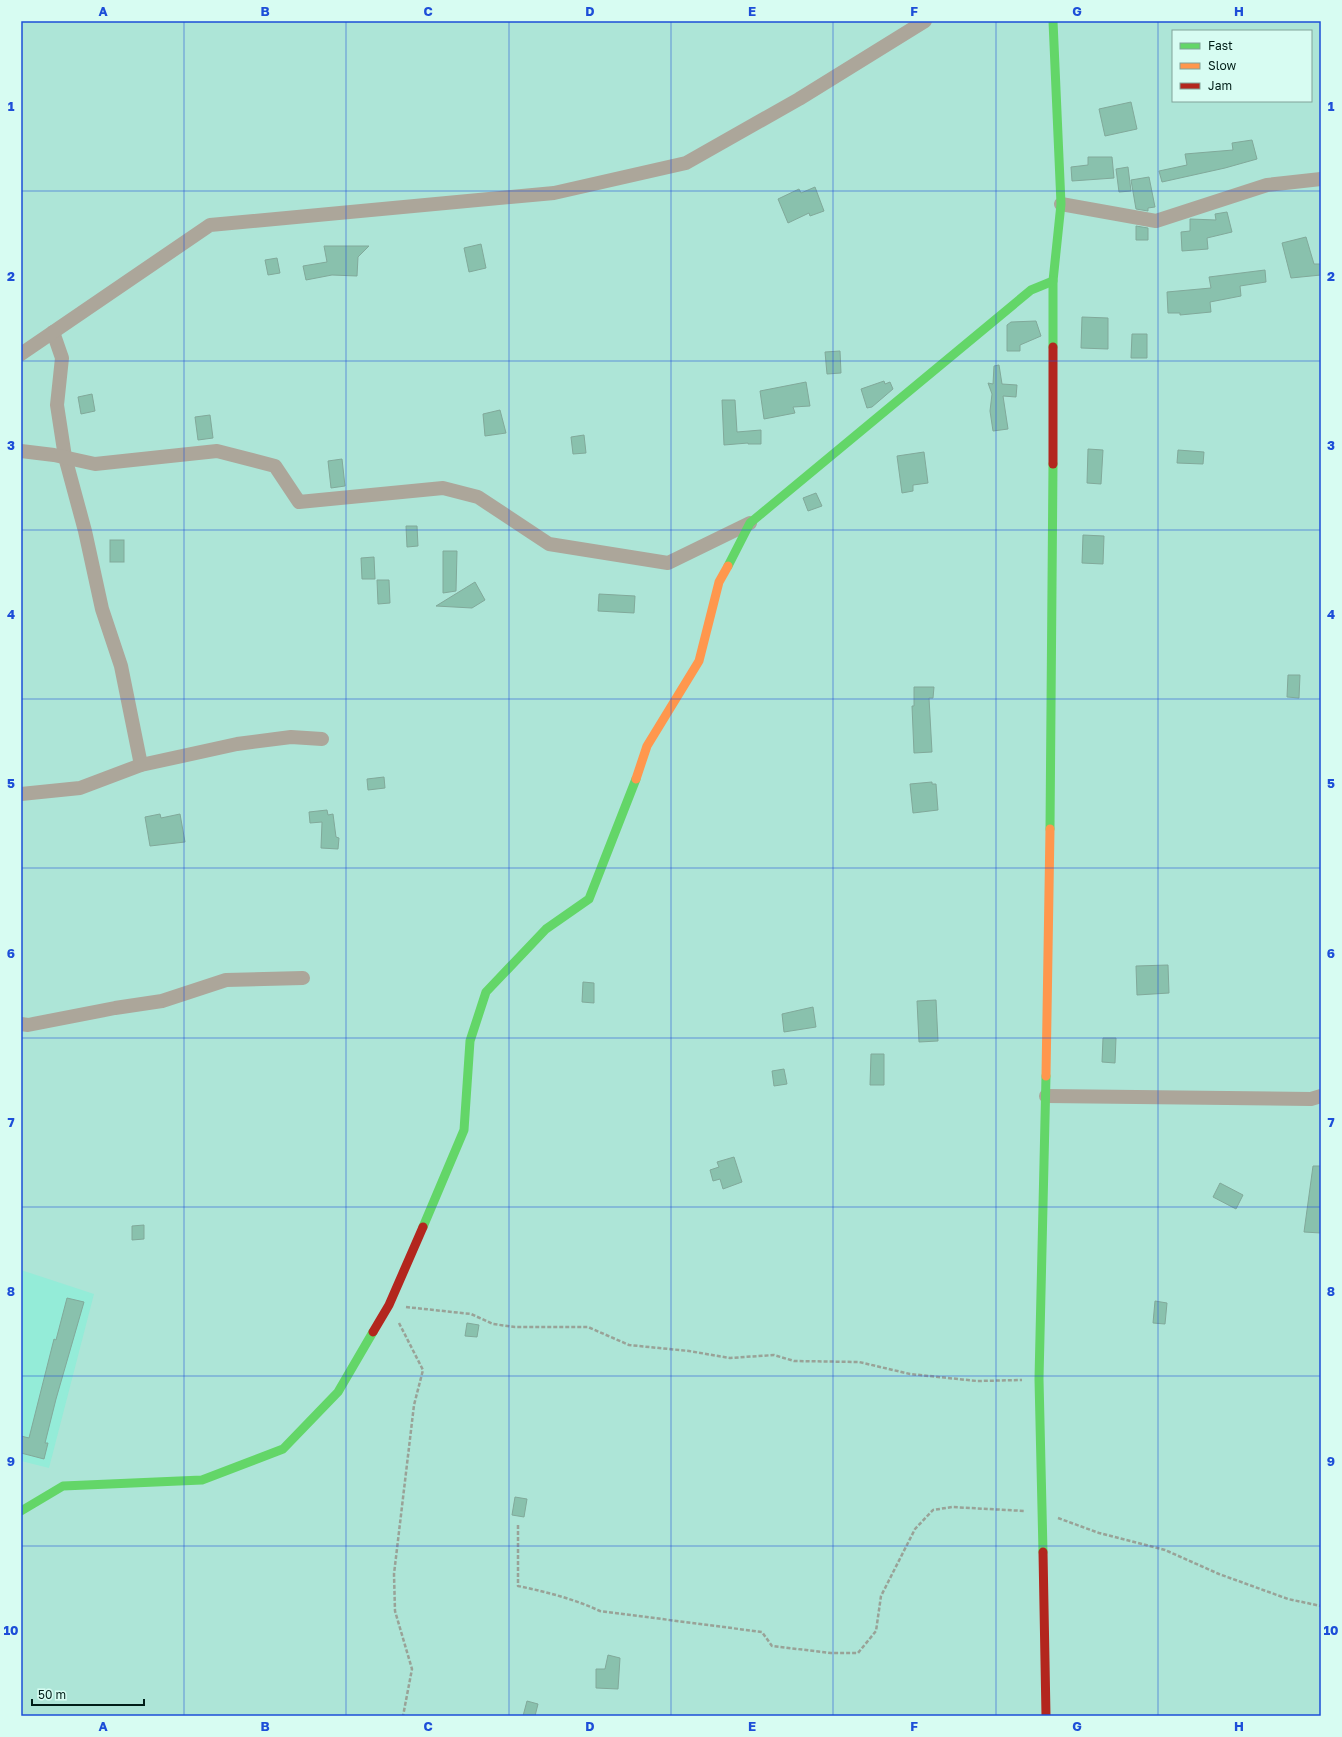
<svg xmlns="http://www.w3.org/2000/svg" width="1342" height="1737" font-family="'Golos Text',sans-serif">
<rect width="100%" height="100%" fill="#ade5d7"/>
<path fill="#94ecd8" d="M 21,1270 L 94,1294 L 49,1468 L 21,1461 Z"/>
<g fill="#89c1ad" stroke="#81a99a">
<path d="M 1131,102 L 1137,129 L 1105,136 L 1099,109 Z"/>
<path d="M 1252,140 L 1257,159 L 1225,168 L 1162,182 L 1159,171 L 1187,165 L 1185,154 L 1233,150 L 1232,143 Z"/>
<path d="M 1088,157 L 1112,157 L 1114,178 L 1072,181 L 1071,167 L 1088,165 Z"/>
<path d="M 1128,167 L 1131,191 L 1119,192 L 1116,169 Z"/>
<path d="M 1149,177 L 1155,207 L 1148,208 L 1148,211 L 1136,209 L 1131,180 Z"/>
<path d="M 815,187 L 824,211 L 810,216 L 809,213 L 788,223 L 778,199 L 799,189 L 801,193 Z"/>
<path d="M 1227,212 L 1232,232 L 1207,238 L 1208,249 L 1182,251 L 1181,232 L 1190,231 L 1190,219 L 1216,220 L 1215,214 Z"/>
<path d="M 1136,226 L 1148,228 L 1148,240 L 1136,240 Z"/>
<path d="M 1306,237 L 1314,264 L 1321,264 L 1321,275 L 1291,278 L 1282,243 Z"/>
<path d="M 481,244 L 486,268 L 469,272 L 464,248 Z"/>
<path d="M 324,246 L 369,246 L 358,257 L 357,276 L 332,275 L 306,280 L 303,266 L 327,262 Z"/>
<path d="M 277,258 L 280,273 L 268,275 L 265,260 Z"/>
<path d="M 1265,270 L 1266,282 L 1240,286 L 1241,296 L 1210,302 L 1211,312 L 1180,315 L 1180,313 L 1168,313 L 1167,292 L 1211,288 L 1209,277 Z"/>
<path d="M 1082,317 L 1108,318 L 1108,349 L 1081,348 Z"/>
<path d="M 1036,321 L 1041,336 L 1020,345 L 1020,351 L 1007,351 L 1007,325 L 1011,322 Z"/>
<path d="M 1132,334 L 1147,334 L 1147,358 L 1131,358 Z"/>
<path d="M 840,351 L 841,373 L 827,374 L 825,352 Z"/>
<path d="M 999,365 L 1002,384 L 1017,385 L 1016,397 L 1003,396 L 1008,429 L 993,431 L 990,411 L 992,394 L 988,383 L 993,384 L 994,366 Z"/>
<path d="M 884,381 L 885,384 L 890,382 L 893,389 L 872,407 L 867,408 L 861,389 Z"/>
<path d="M 806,382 L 810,406 L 793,407 L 795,413 L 764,419 L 760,391 Z"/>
<path d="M 92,394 L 95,411 L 81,414 L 78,397 Z"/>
<path d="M 722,400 L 735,400 L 737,432 L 761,430 L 761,444 L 748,444 L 748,443 L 724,445 Z"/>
<path d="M 500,410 L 506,433 L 485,436 L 483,414 Z"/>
<path d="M 210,415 L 213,438 L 198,440 L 195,417 Z"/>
<path d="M 584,435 L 586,453 L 573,454 L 571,437 Z"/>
<path d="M 1088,449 L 1103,450 L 1101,484 L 1087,483 Z"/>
<path d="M 1178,450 L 1204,452 L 1203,464 L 1177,463 Z"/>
<path d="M 924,452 L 928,483 L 913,485 L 913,491 L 902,493 L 897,456 Z"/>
<path d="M 342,459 L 345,486 L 331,488 L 328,461 Z"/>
<path d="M 816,493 L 822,506 L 808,511 L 803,498 Z"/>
<path d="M 406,526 L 417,526 L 418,546 L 407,547 Z"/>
<path d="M 1083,535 L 1104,536 L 1103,564 L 1082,563 Z"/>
<rect x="110" y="540" width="14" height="22"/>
<path d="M 443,551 L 457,551 L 456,591 L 443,593 Z"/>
<path d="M 374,557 L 375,579 L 362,579 L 361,558 Z"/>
<path d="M 377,580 L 389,580 L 390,603 L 378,604 Z"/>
<path d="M 475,582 L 485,600 L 472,608 L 436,606 Z"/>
<path d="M 599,594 L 635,596 L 634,613 L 598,611 Z"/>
<path d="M 1288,675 L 1300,675 L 1299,698 L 1287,697 Z"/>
<path d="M 914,687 L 934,687 L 933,698 L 929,698 L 932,752 L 914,753 L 912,706 L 914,706 Z"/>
<path d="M 384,777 L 385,788 L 368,790 L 367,779 Z"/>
<path d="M 932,782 L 932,784 L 936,784 L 938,810 L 913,813 L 910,784 Z"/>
<path d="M 327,810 L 328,815 L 333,814 L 336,837 L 339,838 L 338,849 L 321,848 L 322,822 L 310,823 L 309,812 Z"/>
<path d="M 160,814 L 161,818 L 180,814 L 185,842 L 150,846 L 145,817 Z"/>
<path d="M 1168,965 L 1169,993 L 1137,995 L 1136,966 Z"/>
<path d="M 583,982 L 594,983 L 594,1003 L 582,1002 Z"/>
<path d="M 936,1000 L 938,1041 L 919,1042 L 917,1001 Z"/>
<path d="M 813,1007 L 816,1027 L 784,1032 L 782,1014 Z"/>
<path d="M 1103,1038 L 1116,1038 L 1115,1063 L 1102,1062 Z"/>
<path d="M 871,1054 L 884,1054 L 884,1085 L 870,1085 Z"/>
<path d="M 784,1069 L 787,1084 L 774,1086 L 772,1071 Z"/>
<path d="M 734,1157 L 742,1182 L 723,1189 L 720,1179 L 713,1181 L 710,1170 L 719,1167 L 717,1162 Z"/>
<path d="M 1313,1166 L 1321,1166 L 1321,1233 L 1304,1232 Z"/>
<path d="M 1220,1183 L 1243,1195 L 1236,1209 L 1213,1197 Z"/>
<path d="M 144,1225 L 144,1239 L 132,1240 L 132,1226 Z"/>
<path d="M 67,1298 L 84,1302 L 56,1399 L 45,1443 L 48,1443 L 44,1459 L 21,1453 L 21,1436 L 29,1438 L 54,1339 L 56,1340 Z"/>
<path d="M 1155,1301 L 1167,1303 L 1165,1324 L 1153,1323 Z"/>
<path d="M 467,1323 L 479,1325 L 477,1337 L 465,1336 Z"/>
<path d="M 515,1497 L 527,1499 L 524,1517 L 512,1515 Z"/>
<path d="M 608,1655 L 620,1658 L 618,1689 L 596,1688 L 596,1669 L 605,1669 Z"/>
<path d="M 527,1701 L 538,1704 L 535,1716 L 523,1716 Z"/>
</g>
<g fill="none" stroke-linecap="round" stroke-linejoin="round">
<g stroke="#99a297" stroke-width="2.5" stroke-dasharray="4 2" stroke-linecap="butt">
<path d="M 406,1307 L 471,1314 L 493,1324 L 515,1327 L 588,1327 L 629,1345 L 689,1351 L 730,1358 L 774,1355 L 794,1361 L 859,1362 L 910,1374 L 977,1381 L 1022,1380"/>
<path d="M 399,1323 L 423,1370 L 414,1405 L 394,1574 L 395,1611 L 412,1669 L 403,1716"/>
<path d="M 1058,1518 L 1099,1533 L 1165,1550 L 1219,1574 L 1288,1599 L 1321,1606"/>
<path d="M 518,1525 L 518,1586 C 547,1592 574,1599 600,1611 L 762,1632 L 772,1646 L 831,1653 L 858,1653 L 876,1631 L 881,1596 L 915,1529 L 933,1510 L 952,1507 L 1025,1511"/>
</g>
<g stroke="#aca69a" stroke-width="14">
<path d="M 1061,204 L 1156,221 L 1267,185 L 1321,179"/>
<path d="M 53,332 L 62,358 L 57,405 L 65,457 L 85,531 L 102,609 L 121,666 L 141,765"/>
<path d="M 21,354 L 210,225 L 554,193 L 686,163 L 799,99 L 925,21"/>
<path d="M 21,451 L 54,455 L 95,464 L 217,451 L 275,466 L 299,502 L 443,488 L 478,497 L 549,544 L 668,563 L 750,523"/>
<path d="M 21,794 L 80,788 L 141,765 L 237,744 L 291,737 L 322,739"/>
<path d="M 21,1024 L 28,1025 L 115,1008 L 162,1001 L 226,980 L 303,978"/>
<path d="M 1046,1096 L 1311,1099 L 1321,1096"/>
</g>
<g stroke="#63d668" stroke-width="9">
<path d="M 1053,347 L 1053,281 L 1061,204 L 1053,21"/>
<path d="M 728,566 L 750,523 L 1031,290 L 1053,281"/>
<path d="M 1050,829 L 1053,464"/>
<path d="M 423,1227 L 464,1130 L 470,1041 L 486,992 L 546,929 L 589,899 L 636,779"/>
<path d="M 21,1511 L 63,1486 L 202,1480 L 283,1449 L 338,1392 L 373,1332"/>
<path d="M 1043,1552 L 1039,1379 L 1046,1076"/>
</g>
<g stroke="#ff974d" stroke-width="9">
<path d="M 636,779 L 647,746 L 699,661 L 719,582 L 728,566"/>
<path d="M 1046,1076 L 1050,829"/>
</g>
<g stroke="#b3261e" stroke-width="9">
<path d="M 1053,464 L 1053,347"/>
<path d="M 373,1332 L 389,1305 L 423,1227"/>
<path d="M 1043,1552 L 1046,1716"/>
</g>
</g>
<path fill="none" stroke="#1d4ed8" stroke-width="1" stroke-opacity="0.55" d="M 184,21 L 184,1716M 346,21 L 346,1716M 509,21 L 509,1716M 671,21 L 671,1716M 833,21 L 833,1716M 996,21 L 996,1716M 1158,21 L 1158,1716M 21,191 L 1321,191M 21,361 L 1321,361M 21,530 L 1321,530M 21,699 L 1321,699M 21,868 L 1321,868M 21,1038 L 1321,1038M 21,1207 L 1321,1207M 21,1376 L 1321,1376M 21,1546 L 1321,1546"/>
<rect width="1342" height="1737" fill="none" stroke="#d7fcf2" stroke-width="44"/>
<rect x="1172" y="30" width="140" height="72" fill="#d7fcf2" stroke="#81a39a"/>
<rect x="1180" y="43" width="20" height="6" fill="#63d668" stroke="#81a39a"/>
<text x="1208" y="50" font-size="12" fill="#001d17">Fast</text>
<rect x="1180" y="63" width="20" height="6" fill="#ff974d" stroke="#81a39a"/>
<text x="1208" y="70" font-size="12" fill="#001d17">Slow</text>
<rect x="1180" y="83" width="20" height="6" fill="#b3261e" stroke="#81a39a"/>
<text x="1208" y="90" font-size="12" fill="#001d17">Jam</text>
<path d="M32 1699v6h112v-6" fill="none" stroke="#001d17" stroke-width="2"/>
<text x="38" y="1699" font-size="12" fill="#001d17" stroke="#d7fcf2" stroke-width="3" paint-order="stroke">50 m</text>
<rect x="22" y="22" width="1298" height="1693" fill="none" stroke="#1d4ed8" stroke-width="1.5"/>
<g font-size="13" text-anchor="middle" font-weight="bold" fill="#1d4ed8">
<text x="103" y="16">A</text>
<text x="265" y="16">B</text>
<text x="428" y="16">C</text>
<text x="590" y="16">D</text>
<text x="752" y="16">E</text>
<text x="914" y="16">F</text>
<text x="1077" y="16">G</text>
<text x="1239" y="16">H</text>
<text x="11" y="111">1</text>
<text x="1331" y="111">1</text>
<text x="11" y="281">2</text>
<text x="1331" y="281">2</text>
<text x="11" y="450">3</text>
<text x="1331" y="450">3</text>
<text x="11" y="619">4</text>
<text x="1331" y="619">4</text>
<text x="11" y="788">5</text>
<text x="1331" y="788">5</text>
<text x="11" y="958">6</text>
<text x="1331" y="958">6</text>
<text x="11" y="1127">7</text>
<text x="1331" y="1127">7</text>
<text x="11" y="1296">8</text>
<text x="1331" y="1296">8</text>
<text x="11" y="1466">9</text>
<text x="1331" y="1466">9</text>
<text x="11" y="1635">10</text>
<text x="1331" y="1635">10</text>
<text x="103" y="1731">A</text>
<text x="265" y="1731">B</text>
<text x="428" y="1731">C</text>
<text x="590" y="1731">D</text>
<text x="752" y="1731">E</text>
<text x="914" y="1731">F</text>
<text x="1077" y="1731">G</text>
<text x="1239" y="1731">H</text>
</g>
</svg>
